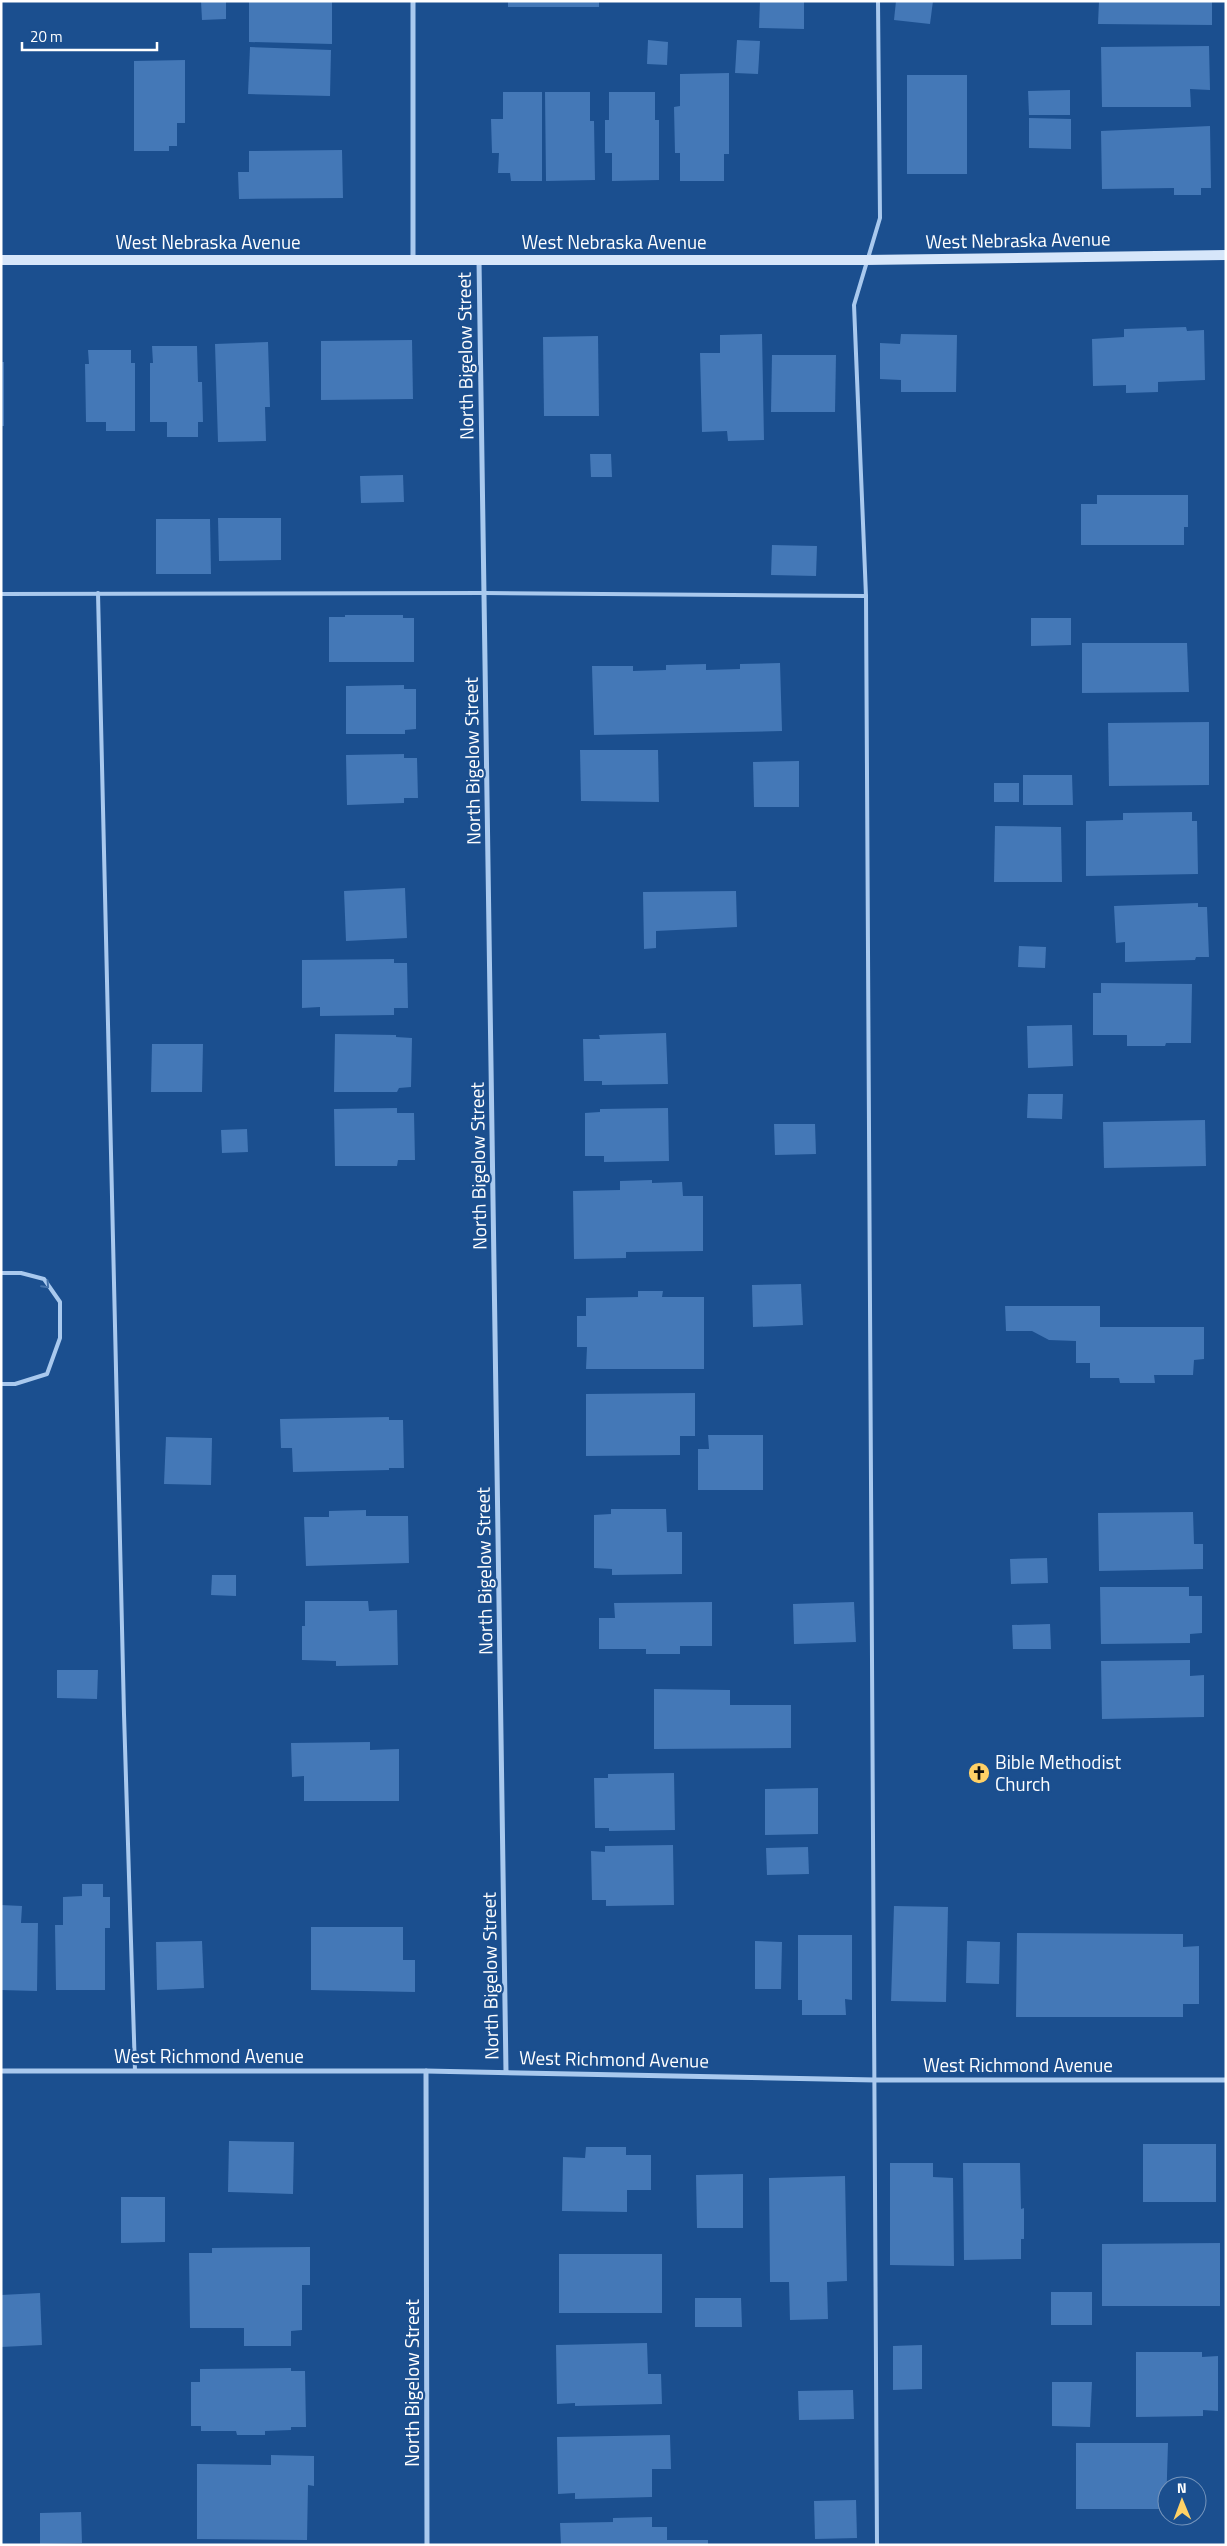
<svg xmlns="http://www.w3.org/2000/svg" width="1227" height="2546" font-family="'Titillium Web',sans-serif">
<rect width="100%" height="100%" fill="#1b4f8f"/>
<g fill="#4478b7">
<path d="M 201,1 L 226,1 L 226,19 L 202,20 Z"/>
<path d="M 249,1 L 332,1 L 332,44 L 249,42 Z"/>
<rect x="508" y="1" width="91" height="6"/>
<path d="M 760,1 L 804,1 L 804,29 L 759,28 Z"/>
<path d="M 896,1 L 933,1 L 930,24 L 894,20 Z"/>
<path d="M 1099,1 L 1212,1 L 1212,25 L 1098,24 Z"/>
<path d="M 648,40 L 668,42 L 667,65 L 647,64 Z"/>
<path d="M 737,40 L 760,41 L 758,74 L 735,73 Z"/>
<path d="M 1209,46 L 1210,90 L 1190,89 L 1191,107 L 1102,107 L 1101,47 Z"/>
<path d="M 250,47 L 331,50 L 330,96 L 248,94 Z"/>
<path d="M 185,60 L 185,123 L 177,123 L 177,146 L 169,146 L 169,151 L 134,151 L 134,61 Z"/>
<path d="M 729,73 L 729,154 L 724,154 L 724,181 L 680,181 L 680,153 L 675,153 L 674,107 L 680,106 L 680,74 Z"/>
<rect x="907" y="75" width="60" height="99"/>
<path d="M 1070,90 L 1070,115 L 1029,115 L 1028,91 Z"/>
<path d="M 503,92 L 542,92 L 542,181 L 511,181 L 510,173 L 498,173 L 499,153 L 492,153 L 491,119 L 503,119 Z"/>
<path d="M 545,92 L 590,92 L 590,121 L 594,121 L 595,180 L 546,181 Z"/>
<path d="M 609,92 L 655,92 L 655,120 L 659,120 L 659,180 L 612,181 L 612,153 L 605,153 L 605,120 L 609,120 Z"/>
<path d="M 1029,118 L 1071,119 L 1071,149 L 1029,148 Z"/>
<path d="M 1210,126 L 1211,188 L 1201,188 L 1201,195 L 1174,195 L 1174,188 L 1102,189 L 1101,131 Z"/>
<path d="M 342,150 L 343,198 L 239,199 L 238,172 L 249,172 L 249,151 Z"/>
<path d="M 1186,327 L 1187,331 L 1204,330 L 1205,380 L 1158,382 L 1158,392 L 1126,393 L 1126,385 L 1093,386 L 1092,339 L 1124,337 L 1124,329 Z"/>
<path d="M 762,334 L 764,440 L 728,441 L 727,431 L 702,432 L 700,353 L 720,353 L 720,335 Z"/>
<path d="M 901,334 L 957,335 L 956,392 L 901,392 L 901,380 L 880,379 L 880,343 L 900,344 Z"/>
<path d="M 598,336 L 599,416 L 544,416 L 543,337 Z"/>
<path d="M 412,340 L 413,399 L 321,400 L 321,341 Z"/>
<path d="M 268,342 L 270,407 L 265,407 L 266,441 L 218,442 L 215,344 Z"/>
<path d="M 152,346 L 197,346 L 198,382 L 202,382 L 203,422 L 198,422 L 198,437 L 167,437 L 167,422 L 150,422 L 150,363 L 153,363 Z"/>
<path d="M 88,350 L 131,350 L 131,363 L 135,363 L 135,431 L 106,431 L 106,422 L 86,422 L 85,364 L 89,364 Z"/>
<path d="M 772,355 L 836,355 L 835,412 L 771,412 Z"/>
<rect x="1" y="362" width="3" height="64"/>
<path d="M 590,454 L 611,454 L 612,477 L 591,477 Z"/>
<path d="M 403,475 L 404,502 L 361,503 L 360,476 Z"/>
<path d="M 1097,495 L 1188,495 L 1188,527 L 1184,527 L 1184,545 L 1081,545 L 1081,504 L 1097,504 Z"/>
<path d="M 218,518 L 281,518 L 281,560 L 219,561 Z"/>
<path d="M 156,519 L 210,519 L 211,574 L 156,574 Z"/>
<path d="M 772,545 L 817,546 L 816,576 L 771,575 Z"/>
<path d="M 345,615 L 403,615 L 403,618 L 414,618 L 414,662 L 329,662 L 329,617 L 345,617 Z"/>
<path d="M 1031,618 L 1071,618 L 1071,645 L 1031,646 Z"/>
<path d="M 1082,643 L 1187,643 L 1189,692 L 1082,693 Z"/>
<path d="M 780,663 L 782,731 L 594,735 L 592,666 L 633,666 L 633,671 L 666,670 L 666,665 L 706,664 L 706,670 L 740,669 L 740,664 Z"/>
<path d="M 404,685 L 404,689 L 416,689 L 416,729 L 405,730 L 405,734 L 346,734 L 346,686 Z"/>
<path d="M 1209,722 L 1209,785 L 1109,786 L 1108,723 Z"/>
<path d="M 580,750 L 658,750 L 659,802 L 581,801 Z"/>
<path d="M 404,754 L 404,758 L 417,758 L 418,798 L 404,798 L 404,803 L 347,805 L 346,755 Z"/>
<path d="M 799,761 L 799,807 L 754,807 L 753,762 Z"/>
<path d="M 1023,775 L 1072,775 L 1073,805 L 1023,805 Z"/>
<rect x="994" y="783" width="25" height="19"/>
<path d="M 1192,812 L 1192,821 L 1197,821 L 1198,874 L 1086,876 L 1086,821 L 1123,820 L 1123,813 Z"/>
<path d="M 995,826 L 1061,827 L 1062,882 L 994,882 Z"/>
<path d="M 405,888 L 407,938 L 346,941 L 344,891 Z"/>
<path d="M 736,891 L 737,927 L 656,931 L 656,948 L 644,949 L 643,892 Z"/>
<path d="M 1198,903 L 1198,907 L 1207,907 L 1209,957 L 1196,957 L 1195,960 L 1125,962 L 1125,942 L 1116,943 L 1114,906 Z"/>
<path d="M 1019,946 L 1046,947 L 1045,968 L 1018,967 Z"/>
<path d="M 394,959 L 394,963 L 407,963 L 408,1008 L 394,1008 L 394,1015 L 320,1016 L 320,1007 L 302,1008 L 302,960 Z"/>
<path d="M 1101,983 L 1192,984 L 1191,1043 L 1166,1043 L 1165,1046 L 1127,1046 L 1127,1035 L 1093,1035 L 1093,993 L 1101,993 Z"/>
<path d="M 1072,1025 L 1073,1066 L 1028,1068 L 1027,1026 Z"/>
<path d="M 666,1033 L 668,1084 L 602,1085 L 602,1081 L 584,1081 L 583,1039 L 600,1039 L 599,1035 Z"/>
<path d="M 335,1034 L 396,1035 L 396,1037 L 412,1038 L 411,1087 L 399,1088 L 397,1092 L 334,1092 Z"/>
<path d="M 152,1044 L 203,1044 L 202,1092 L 151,1092 Z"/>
<path d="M 1028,1094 L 1063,1094 L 1062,1119 L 1027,1118 Z"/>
<path d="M 397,1108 L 397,1113 L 414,1113 L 415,1160 L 398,1160 L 397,1166 L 335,1166 L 334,1109 Z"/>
<path d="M 668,1108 L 669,1161 L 604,1162 L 604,1156 L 585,1156 L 585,1113 L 600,1112 L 600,1109 Z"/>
<path d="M 1205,1120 L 1206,1166 L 1104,1168 L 1103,1122 Z"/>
<path d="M 774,1124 L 815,1124 L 816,1154 L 775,1155 Z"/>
<path d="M 247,1129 L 248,1152 L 222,1153 L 221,1130 Z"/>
<path d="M 652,1180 L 652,1183 L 682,1182 L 683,1196 L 703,1196 L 703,1251 L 626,1252 L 626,1258 L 574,1259 L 573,1191 L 620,1190 L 620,1181 Z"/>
<path d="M 801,1284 L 803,1325 L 753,1327 L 752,1285 Z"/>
<path d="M 638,1291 L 663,1291 L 662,1297 L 704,1297 L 704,1369 L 586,1369 L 587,1347 L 577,1347 L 577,1316 L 586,1316 L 586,1298 L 638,1297 Z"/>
<path d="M 1005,1306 L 1100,1306 L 1100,1327 L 1204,1327 L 1204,1359 L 1194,1360 L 1193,1375 L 1154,1375 L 1155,1383 L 1120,1383 L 1119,1378 L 1090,1378 L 1090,1363 L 1076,1363 L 1076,1341 L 1049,1340 L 1032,1331 L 1006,1331 Z"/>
<path d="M 695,1393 L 695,1436 L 680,1436 L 680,1455 L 586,1456 L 586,1394 Z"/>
<path d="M 389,1417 L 389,1420 L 403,1420 L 404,1468 L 389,1468 L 389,1470 L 293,1472 L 292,1448 L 281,1448 L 280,1419 Z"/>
<path d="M 708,1435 L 763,1435 L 763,1490 L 698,1490 L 698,1449 L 709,1449 Z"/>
<path d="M 166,1437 L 212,1438 L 211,1485 L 164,1484 Z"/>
<path d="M 611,1509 L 666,1509 L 667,1532 L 682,1532 L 682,1574 L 612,1575 L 612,1569 L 594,1568 L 594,1515 L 611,1514 Z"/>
<path d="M 366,1510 L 366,1516 L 408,1516 L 409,1563 L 306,1566 L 304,1517 L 329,1517 L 329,1511 Z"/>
<path d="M 1193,1512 L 1194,1544 L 1203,1544 L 1203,1569 L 1099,1571 L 1098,1513 Z"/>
<path d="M 1047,1558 L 1048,1583 L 1011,1584 L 1010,1559 Z"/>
<path d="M 212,1575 L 236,1575 L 236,1596 L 211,1595 Z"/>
<path d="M 1100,1587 L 1189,1587 L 1189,1596 L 1202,1596 L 1202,1633 L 1190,1634 L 1190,1643 L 1101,1644 Z"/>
<path d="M 305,1601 L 368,1601 L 369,1611 L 397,1610 L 398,1665 L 336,1666 L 336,1661 L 302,1660 L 302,1626 L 305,1626 Z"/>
<path d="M 712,1602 L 712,1646 L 680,1646 L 680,1654 L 646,1654 L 646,1649 L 599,1649 L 599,1618 L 615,1618 L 614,1603 Z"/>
<path d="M 854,1602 L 856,1642 L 794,1644 L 793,1604 Z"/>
<path d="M 1050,1624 L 1051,1649 L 1013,1649 L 1012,1625 Z"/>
<path d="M 1190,1660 L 1190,1676 L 1204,1675 L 1204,1717 L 1102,1719 L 1101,1661 Z"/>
<path d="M 57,1670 L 98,1670 L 97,1699 L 57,1698 Z"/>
<path d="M 654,1689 L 730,1690 L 730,1705 L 791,1705 L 791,1748 L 654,1749 Z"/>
<path d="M 370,1742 L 370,1750 L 399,1749 L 399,1801 L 304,1801 L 304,1776 L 292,1777 L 291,1743 Z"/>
<path d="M 674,1773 L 675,1830 L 609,1831 L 609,1828 L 595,1828 L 594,1778 L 608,1778 L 608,1774 Z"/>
<path d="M 818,1788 L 818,1834 L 765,1835 L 765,1789 Z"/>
<path d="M 673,1845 L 674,1905 L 606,1906 L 606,1900 L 592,1900 L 591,1851 L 605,1852 L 605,1846 Z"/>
<path d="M 808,1847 L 809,1874 L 767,1875 L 766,1848 Z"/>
<path d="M 82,1884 L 103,1884 L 103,1897 L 110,1897 L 110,1928 L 105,1928 L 105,1990 L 56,1990 L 55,1925 L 63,1925 L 63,1897 L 82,1896 Z"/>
<path d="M 1,1905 L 22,1906 L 21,1923 L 38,1923 L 37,1991 L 1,1990 Z"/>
<path d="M 894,1906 L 948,1907 L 946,2002 L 891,2001 Z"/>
<path d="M 311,1927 L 403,1927 L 403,1960 L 415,1960 L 415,1992 L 311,1990 Z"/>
<path d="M 1017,1933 L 1183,1934 L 1183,1947 L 1199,1946 L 1199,2004 L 1183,2004 L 1183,2017 L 1016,2017 Z"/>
<path d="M 798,1935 L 852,1935 L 852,2000 L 845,1999 L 846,2015 L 802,2015 L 802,2000 L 798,2000 Z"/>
<path d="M 202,1941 L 204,1988 L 157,1990 L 156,1942 Z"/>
<path d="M 755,1941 L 782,1942 L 781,1989 L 755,1989 Z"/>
<path d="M 967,1941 L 1000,1942 L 999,1984 L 966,1983 Z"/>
<path d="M 229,2141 L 294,2142 L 293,2194 L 228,2192 Z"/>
<rect x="1143" y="2144" width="73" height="58"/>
<path d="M 586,2147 L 626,2147 L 626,2155 L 651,2155 L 651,2190 L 627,2190 L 627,2212 L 562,2211 L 563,2157 L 585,2158 Z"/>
<path d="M 890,2163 L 933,2163 L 933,2177 L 953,2178 L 954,2266 L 890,2265 Z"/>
<path d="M 963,2163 L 1020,2163 L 1021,2209 L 1024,2208 L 1024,2239 L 1021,2239 L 1021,2259 L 964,2260 Z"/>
<path d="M 743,2174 L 743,2228 L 697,2228 L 696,2175 Z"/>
<path d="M 845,2176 L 847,2281 L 827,2282 L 828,2319 L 790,2320 L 789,2282 L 770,2282 L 769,2178 Z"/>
<path d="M 121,2197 L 165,2197 L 165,2242 L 121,2243 Z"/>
<path d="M 1220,2243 L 1220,2306 L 1102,2306 L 1102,2244 Z"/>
<path d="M 310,2247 L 310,2285 L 302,2285 L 302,2330 L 291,2331 L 291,2346 L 244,2346 L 244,2328 L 190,2328 L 189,2253 L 212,2253 L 212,2248 Z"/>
<rect x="559" y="2254" width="103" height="59"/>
<rect x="1051" y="2292" width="41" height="33"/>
<path d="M 40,2293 L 42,2345 L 1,2347 L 1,2295 Z"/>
<path d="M 695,2298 L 741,2298 L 742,2327 L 695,2327 Z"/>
<path d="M 647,2343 L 648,2374 L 661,2374 L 662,2404 L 575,2406 L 575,2403 L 557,2404 L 556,2345 Z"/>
<path d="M 922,2345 L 922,2389 L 893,2390 L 893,2346 Z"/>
<path d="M 1136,2352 L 1202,2352 L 1202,2357 L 1218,2356 L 1218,2411 L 1203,2410 L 1203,2416 L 1136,2417 Z"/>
<path d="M 291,2368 L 291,2371 L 305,2371 L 306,2427 L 291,2427 L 291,2430 L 265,2431 L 265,2435 L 237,2435 L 236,2431 L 201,2431 L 201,2426 L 191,2426 L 191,2382 L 200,2382 L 200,2369 Z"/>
<path d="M 1052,2382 L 1092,2382 L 1090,2427 L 1052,2426 Z"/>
<path d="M 853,2390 L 854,2419 L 799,2420 L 798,2391 Z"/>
<path d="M 670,2435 L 671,2469 L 652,2469 L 652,2497 L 575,2499 L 575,2493 L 558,2494 L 557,2437 Z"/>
<path d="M 1076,2443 L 1168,2443 L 1166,2509 L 1076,2509 Z"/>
<path d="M 271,2455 L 314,2456 L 314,2486 L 308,2485 L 307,2540 L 197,2539 L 197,2464 L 271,2465 Z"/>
<path d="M 856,2500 L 857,2538 L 815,2539 L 814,2501 Z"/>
<path d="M 81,2512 L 82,2543 L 40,2544 L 40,2513 Z"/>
<path d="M 652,2517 L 652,2527 L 667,2527 L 667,2540 L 708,2540 L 708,2545 L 561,2545 L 560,2523 L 613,2522 L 613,2518 Z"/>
</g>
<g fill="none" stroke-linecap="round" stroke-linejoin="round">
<g stroke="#a9c9ee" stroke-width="4">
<path d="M 98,593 L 124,1714 L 135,2071"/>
<path d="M 1,594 L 484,593 L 866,596"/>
<path d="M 1,1273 L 21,1273 L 44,1279 L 60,1302 L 60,1338 L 47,1374 L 15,1384 L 1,1384"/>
<path d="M 877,2545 L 866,596 L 854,305 L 880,218 L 878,1"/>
</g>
<g stroke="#a9c9ee" stroke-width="5">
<path d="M 413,1 L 413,259"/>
<path d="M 479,260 L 506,2072"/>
<path d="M 1,2071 L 426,2071 L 875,2080 L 1226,2080"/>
<path d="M 426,2071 L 427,2545"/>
</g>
<path stroke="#d6e6fa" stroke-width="10" d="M 1,260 L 866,260 L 1226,255"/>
</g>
<defs><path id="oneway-chevron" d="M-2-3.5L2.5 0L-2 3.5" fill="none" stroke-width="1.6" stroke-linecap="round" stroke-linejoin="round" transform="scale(1.25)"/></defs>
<use stroke="#4674ac" href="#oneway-chevron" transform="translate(46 1285) rotate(47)"/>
<defs>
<g id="church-disc" transform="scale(1.125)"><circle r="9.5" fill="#ffd166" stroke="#1b4f8f"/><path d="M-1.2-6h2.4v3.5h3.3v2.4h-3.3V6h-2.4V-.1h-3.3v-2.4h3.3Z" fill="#111"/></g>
</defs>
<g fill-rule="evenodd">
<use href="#church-disc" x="979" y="1773"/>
</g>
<g text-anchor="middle" stroke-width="4.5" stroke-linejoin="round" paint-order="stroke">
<g font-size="19" fill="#fff" stroke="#1b4f8f">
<text transform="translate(1018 240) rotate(-1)" y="7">West Nebraska Avenue</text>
<text x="208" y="249">West Nebraska Avenue</text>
<text x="614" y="249">West Nebraska Avenue</text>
<text transform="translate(465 356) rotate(-91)" y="7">North Bigelow Street</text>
<text transform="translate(472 761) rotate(-91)" y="7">North Bigelow Street</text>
<text transform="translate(478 1166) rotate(-91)" y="7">North Bigelow Street</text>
<text transform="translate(484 1571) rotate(-91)" y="7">North Bigelow Street</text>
<text transform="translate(490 1976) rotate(-91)" y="7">North Bigelow Street</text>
<text x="209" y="2063">West Richmond Avenue</text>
<text transform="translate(614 2059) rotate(1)" y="7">West Richmond Avenue</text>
<text x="1018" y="2072">West Richmond Avenue</text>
<text transform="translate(412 2383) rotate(-90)" y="7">North Bigelow Street</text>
</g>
<g font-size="19" fill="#fff" stroke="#1b4f8f" text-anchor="start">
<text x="995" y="1769">Bible Methodist<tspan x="995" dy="22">Church</tspan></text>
</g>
</g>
<rect width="1227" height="2546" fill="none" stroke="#ffffff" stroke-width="5"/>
<g transform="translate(1182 2501) rotate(359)"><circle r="24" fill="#1b4f8f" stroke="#7695bc"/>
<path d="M0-4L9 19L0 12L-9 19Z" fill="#ffd166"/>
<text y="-8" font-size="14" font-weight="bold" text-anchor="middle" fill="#ffffff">N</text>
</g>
<path d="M22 42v8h135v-8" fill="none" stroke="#ffffff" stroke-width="2.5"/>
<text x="30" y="42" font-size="15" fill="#ffffff" stroke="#1b4f8f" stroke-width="4" paint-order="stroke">20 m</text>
</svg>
